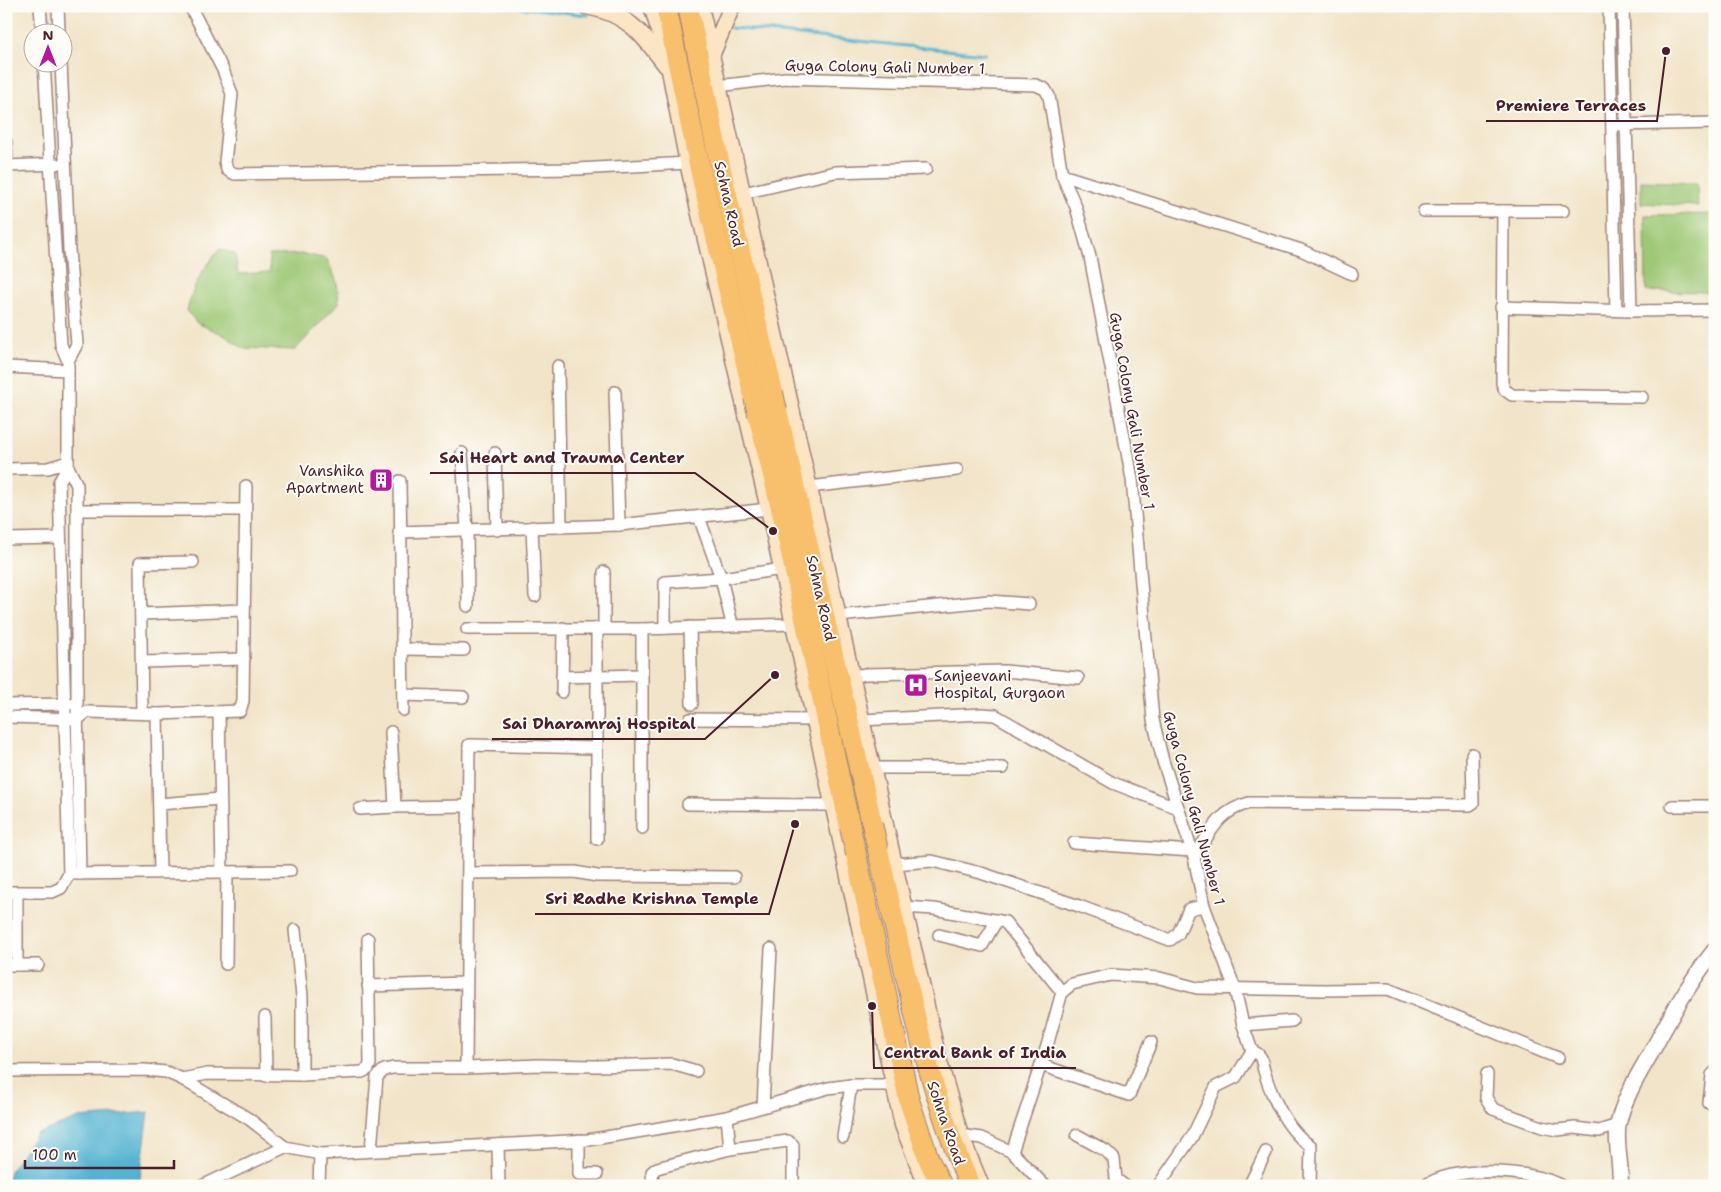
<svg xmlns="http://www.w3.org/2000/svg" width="1721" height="1192" font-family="'Shantell Sans',sans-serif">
<rect width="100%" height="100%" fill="#fdfcf7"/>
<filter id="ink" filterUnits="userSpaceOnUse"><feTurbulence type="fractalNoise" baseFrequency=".02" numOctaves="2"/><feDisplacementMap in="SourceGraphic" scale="10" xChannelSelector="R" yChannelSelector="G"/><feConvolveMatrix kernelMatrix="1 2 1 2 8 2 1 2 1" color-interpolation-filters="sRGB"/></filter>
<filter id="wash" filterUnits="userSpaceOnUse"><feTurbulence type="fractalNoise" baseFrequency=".0096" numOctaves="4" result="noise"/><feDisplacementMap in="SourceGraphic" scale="20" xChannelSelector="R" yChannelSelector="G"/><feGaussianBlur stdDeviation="1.12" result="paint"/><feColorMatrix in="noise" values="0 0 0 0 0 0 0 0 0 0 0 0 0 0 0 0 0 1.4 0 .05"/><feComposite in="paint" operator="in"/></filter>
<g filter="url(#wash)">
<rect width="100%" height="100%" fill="#f2e4c8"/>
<g fill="#9dc875" stroke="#747450">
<path d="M 1641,181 L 1697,183 L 1698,206 L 1641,203 Z"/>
<path d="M 1715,214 L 1715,292 L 1646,291 L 1645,215 Z"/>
<path d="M 220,249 L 235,254 L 238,274 L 270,272 L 269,255 L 304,254 L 327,259 L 337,282 L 339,303 L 295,350 L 243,348 L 222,334 L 197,323 L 187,311 C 194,283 202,270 220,249 Z"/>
</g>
<path fill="#52b3d1" stroke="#4e697e" d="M 149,1112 L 139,1186 L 6,1186 L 10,1171 L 36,1134 L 79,1118 Z"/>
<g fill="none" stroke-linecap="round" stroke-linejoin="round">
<g stroke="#52b3d1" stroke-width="3">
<path d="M 506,6 L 588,15"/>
<path d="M 731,28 L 985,54"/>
</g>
</g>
</g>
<g filter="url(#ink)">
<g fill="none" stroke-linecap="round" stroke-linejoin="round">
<g stroke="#9e827a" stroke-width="14">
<g id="minor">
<path d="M 40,6 L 42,32"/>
<path d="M 58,6 L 59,32"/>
<path d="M 190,6 L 223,70 L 232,94 L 225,162 L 227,170 L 235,174 L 577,169 L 688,163"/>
<path d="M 1609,6 L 1616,310"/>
<path d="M 1623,6 L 1631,311"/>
<path d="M 44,62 L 61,345 L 68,361 L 68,467 L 77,485 L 77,704 L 80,874"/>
<path d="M 61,62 L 69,250 L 77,344 L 68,361"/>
<path d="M 718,86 L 785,78 L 1036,85 L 1045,89 L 1049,96 L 1062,175 L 1076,207 L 1090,257 L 1132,479 L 1153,720 L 1163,761 L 1194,857 L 1204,906 L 1235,989 L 1243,1025 L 1252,1051 L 1258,1054 L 1261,1058 C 1267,1088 1285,1130 1311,1146 L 1310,1186"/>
<path d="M 1619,125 L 1715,123"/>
<path d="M 6,142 L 7,166 L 56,164"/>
<path d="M 1062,175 L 1301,250 L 1352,274"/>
<path d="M 743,193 L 835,172 L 926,169"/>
<path d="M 1424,211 L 1563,211"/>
<path d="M 1503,211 L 1502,383 L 1505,390 L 1512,395 L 1642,397"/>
<path d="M 1501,307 L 1631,311 L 1715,310"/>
<path d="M 558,366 L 561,526"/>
<path d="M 6,367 L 68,370"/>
<path d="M 615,392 L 619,525"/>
<path d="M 462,453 L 467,530 L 468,606"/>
<path d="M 495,453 L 497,530"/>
<path d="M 68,467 L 59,482 L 69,874"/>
<path d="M 6,469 L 48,468 L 68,462"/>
<path d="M 400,481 L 403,710"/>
<path d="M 809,487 L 957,470"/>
<path d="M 77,510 L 245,510"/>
<path d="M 699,517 L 721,578 L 732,624"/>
<path d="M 532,527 L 535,596"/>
<path d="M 399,532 L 619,525 L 769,509"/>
<path d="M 6,539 L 60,538"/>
<path d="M 604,572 L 604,628"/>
<path d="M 141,614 L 244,610"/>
<path d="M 838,616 L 989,601 L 1029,604"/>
<path d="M 690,627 L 692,704"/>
<path d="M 665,628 L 665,582 L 721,578 L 783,569"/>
<path d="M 467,629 L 642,629 L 793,624"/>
<path d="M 642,629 L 642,828"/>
<path d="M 402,649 L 464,650"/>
<path d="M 142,662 L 244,659"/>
<path d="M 852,676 L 866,674 L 1005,671 L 1078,678"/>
<path d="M 562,677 L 641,675"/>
<path d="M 562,692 L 563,628"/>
<path d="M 403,695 L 463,697"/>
<path d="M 6,705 L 69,704"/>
<path d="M 142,712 L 140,563 L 193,562"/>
<path d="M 219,712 L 222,872"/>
<path d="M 157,714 L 160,872"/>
<path d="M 6,717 L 78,719 L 87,712 L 157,714 L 240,711 L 243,701 L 246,486"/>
<path d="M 690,719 L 815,720"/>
<path d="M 861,720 L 982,714 L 995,715 L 1113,783 L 1178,808"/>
<path d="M 391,732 L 395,807 L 468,806"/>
<path d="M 872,768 L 1003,768"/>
<path d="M 159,804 L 220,799"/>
<path d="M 688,804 L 833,805"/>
<path d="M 1672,806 L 1715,806"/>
<path d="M 360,809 L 395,807"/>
<path d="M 597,839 L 597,628"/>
<path d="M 1074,843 L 1192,851"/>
<path d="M 1194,857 C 1212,831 1217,812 1249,803 L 1470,805 L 1473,803 L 1472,754"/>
<path d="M 894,864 L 932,861 L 981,873 L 1079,906 L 1170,940 L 1178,934 L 1189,909 L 1204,906"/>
<path d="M 469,873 L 575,872 L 597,876 L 734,877"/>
<path d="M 6,892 L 52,892 L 61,888 L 69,874 L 290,871"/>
<path d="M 17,893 L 17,965"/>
<path d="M 904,907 L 934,909 L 1005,922 L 1062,992"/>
<path d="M 295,930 L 302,996 L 302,1075"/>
<path d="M 939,935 L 982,946 L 997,920"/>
<path d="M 226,964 L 227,872"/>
<path d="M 6,965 L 38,965"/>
<path d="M 368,986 L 465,983"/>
<path d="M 265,1017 L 266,1076"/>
<path d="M 1243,1025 L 1292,1021"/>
<path d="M 1041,1065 L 1129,1095 L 1151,1042"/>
<path d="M 466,1068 L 469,745 L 596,748"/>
<path d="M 6,1071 L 144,1070 L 166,1072 L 182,1079 L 249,1119 L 285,1147 L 320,1154 L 588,1140 L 727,1117 L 828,1088 L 851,1085 L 894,1085"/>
<path d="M 1715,1072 L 1712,1075 L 1709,1103 L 1715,1107"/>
<path d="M 1487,1074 L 1486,1098 L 1493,1109 L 1542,1127 L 1557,1130 L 1575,1128 L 1599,1131 L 1618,1125"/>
<path d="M 182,1079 L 207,1074 L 302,1075 L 362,1072 L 368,1069 L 370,1064 L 368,939"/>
<path d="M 763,1106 L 771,949"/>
<path d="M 727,1117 L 730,1149"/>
<path d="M 960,1135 L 982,1138 L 1012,1152 L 1045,1186"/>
<path d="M 1077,1135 L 1106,1151 L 1114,1159 L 1116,1179 L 1125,1186"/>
<path d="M 843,1137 L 851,1085"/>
<path d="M 579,1140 L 579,1174 L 597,1174"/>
<path d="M 498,1145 L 499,1186"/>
<path d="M 371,1150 L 377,1077 L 384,1070 L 393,1068 L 466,1068 L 538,1065 L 596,1066 L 672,1064 L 696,1071"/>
<path d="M 1012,1152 L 1047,1046 L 1062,992 L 1072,984 L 1111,975 L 1160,978 L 1197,988 L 1325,990 L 1388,989 L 1558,1058"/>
<path d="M 202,1186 L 285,1147"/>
<path d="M 319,1186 L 320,1154"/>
<path d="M 653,1186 L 652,1172 L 657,1168 L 730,1149 L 788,1141 L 793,1145 L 793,1186"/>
<path d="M 1158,1186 L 1192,1137 L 1216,1087 L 1236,1077 L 1252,1051"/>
<path d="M 1249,1186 L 1266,1152"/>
<path d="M 1424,1186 C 1456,1165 1529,1169 1563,1186"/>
</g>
</g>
<g stroke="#9e827a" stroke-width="18">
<path id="tertiary" d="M 1620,1186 C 1622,1165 1615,1146 1618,1125 C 1623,1099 1639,1074 1652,1051 C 1671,1016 1689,982 1715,950"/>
</g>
<g stroke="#9e827a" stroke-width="19">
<g id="secondary">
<path d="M 586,6 C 627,13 642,33 666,65"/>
<path d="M 652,6 L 667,55 L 688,163 L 769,509 L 903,1125 L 927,1186"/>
<path d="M 700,6 L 937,1055 L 960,1135 L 981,1186"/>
<path d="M 711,56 L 732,6"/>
</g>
</g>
<g stroke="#9e827a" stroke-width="22">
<g id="trunk">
<path d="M 666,6 L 700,169 L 754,397"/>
<path d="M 688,6 L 720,166 L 773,393"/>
<path d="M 777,411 L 872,824"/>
<path d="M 758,414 L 783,516 L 850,827"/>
<path d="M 878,850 C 904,963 923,1079 970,1186"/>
<path d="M 856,854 L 909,1100 L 929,1160 L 942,1186"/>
</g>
</g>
<use href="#minor" stroke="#fff" stroke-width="11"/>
<use href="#tertiary" stroke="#fff" stroke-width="15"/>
<use href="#secondary" stroke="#fce5c4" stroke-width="16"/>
<use href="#trunk" stroke="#f8bf6c" stroke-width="20"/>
<g stroke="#9e827a" stroke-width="22" stroke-linecap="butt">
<g id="trunk-bridge">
<path d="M 773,393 L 777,411"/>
<path d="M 754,397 L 758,414"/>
<path d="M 872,824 L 878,850"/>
<path d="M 850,827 L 856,854"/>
</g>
</g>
<use href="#trunk-bridge" stroke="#f8bf6c" stroke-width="20"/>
</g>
</g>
<defs>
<g id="building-square" transform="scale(1.25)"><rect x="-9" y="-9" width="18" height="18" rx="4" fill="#b5179e" stroke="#fdfcf7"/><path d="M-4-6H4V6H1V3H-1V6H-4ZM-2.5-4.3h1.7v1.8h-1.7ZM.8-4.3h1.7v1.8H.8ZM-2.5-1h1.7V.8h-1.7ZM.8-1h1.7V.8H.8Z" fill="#fff"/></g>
<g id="hospital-square" transform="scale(1.25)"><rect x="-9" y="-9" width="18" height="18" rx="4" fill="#b5179e" stroke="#fdfcf7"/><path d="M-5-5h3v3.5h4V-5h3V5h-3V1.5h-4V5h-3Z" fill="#fff"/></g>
</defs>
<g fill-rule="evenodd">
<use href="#building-square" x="381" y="480"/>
<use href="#hospital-square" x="916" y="685"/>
</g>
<g text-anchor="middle" stroke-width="4" stroke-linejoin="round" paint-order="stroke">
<g font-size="15" fill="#4a1f2b" stroke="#fdfcf7">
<text transform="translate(885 67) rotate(1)" y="5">Guga Colony Gali Number 1</text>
<text transform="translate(729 204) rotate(77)" y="5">Sohna Road</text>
<text transform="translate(1132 411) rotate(80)" y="5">Guga Colony Gali Number 1</text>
<text transform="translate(821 598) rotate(77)" y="5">Sohna Road</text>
<text transform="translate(1194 808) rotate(75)" y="5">Guga Colony Gali Number 1</text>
<text transform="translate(946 1123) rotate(71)" y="5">Sohna Road</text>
</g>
<g font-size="15" fill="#4a1f2b" stroke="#fdfcf7" text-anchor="end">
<text x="364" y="476">Vanshika<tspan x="364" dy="17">Apartment</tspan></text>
<text x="934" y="681" text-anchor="start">Sanjeevani<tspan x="934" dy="17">Hospital, Gurgaon</tspan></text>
</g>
</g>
<path fill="none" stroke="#4a1f2b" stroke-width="2" d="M1666 51L1657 121H1486M773 531L695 473H430M775 675L705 739H492M795 824L769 914H535M872 1006L874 1068H1076"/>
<g fill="#4a1f2b" stroke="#fdfcf7" stroke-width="2">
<circle cx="1666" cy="51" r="5"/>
<circle cx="773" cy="531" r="5"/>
<circle cx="775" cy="675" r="5"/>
<circle cx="795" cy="824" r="5"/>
<circle cx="872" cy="1006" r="5"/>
</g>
<g font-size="16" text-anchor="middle" font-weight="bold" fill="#4a1f2b" stroke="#fdfcf7" stroke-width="4" stroke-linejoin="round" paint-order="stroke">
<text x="1571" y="111">Premiere Terraces</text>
<text x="562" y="463">Sai Heart and Trauma Center</text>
<text x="599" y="729">Sai Dharamraj Hospital</text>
<text x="652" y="904">Sri Radhe Krishna Temple</text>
<text x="975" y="1058">Central Bank of India</text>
</g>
<rect width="1721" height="1192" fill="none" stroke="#fdfcf7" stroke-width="25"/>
<g transform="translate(48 48)"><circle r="24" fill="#fdfcf7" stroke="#b5a4a5"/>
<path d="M0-4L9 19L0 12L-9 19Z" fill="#b5179e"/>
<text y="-8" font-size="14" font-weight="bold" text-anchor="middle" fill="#4a1f2b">N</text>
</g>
<path d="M25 1160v8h149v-8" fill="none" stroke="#4a1f2b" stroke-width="2.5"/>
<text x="32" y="1160" font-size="15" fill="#4a1f2b" stroke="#fdfcf7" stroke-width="4" paint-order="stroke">100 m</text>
</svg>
